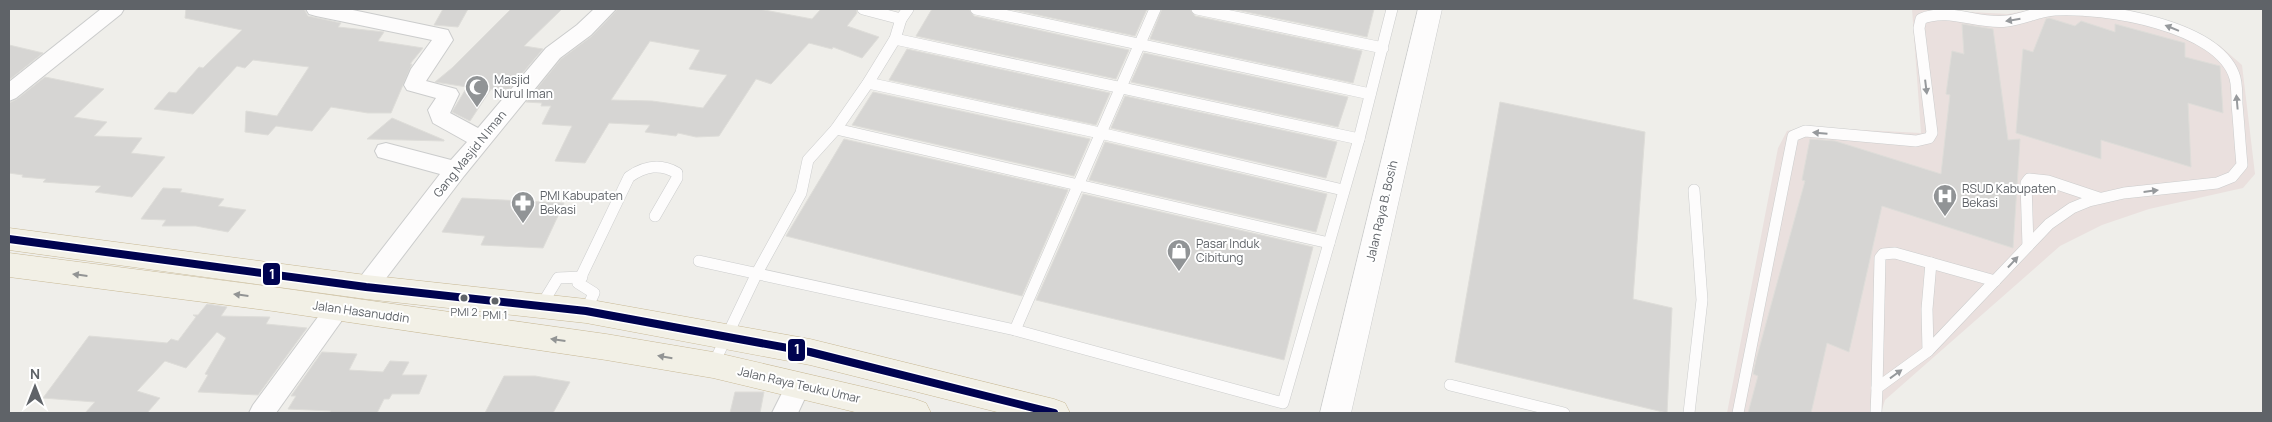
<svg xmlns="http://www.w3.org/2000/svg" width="2272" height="422" font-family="Manrope,sans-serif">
<rect width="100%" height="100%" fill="#efeeea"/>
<path fill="#eae0de" d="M 1912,9 L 2008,14 L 2035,9 L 2125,9 L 2175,23 L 2219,45 L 2242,65 L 2255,174 L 2243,188 L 2149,209 L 2102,225 L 2060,246 L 1885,400 L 1881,413 L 1727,413 L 1778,148 L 1787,131 L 1805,127 L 1921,133 Z"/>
<g fill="#d6d5d3" stroke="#deddd9" fill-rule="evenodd">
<path d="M 186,9 L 304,9 L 308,16 L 341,23 L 338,27 L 384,32 L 378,41 L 423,48 L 410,64 L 412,64 L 391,113 L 368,113 L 331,107 L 312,131 L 276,126 L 268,135 L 245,132 L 246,111 L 277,116 L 309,67 L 253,60 L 245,68 L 237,66 L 193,114 L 154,109 L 169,92 L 176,93 L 199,67 L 203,68 L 242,30 L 185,18 Z"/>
<path d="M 443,9 L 468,9 L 458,27 L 434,25 Z"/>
<path d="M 511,9 L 562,9 L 524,46 L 543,49 L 503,96 L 491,89 L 470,121 L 452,112 L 467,87 L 435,82 L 452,68 Z"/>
<path d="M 618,9 L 759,9 L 812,19 L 821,9 L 856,9 L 857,13 L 847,26 L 879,37 L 862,58 L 833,47 L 832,49 L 809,43 L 771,84 L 756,79 L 719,136 L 696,137 L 678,133 L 676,136 L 645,132 L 650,125 L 609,123 L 585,163 L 555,161 L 572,126 L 542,124 L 551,106 L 541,106 L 542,103 L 526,102 L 561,59 L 592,36 ZM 650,41 L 700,50 L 689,69 L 727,75 L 703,108 L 652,101 L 611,100 Z"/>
<path d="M 932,9 L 969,9 L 974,16 L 1129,50 L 1116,79 L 916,36 Z"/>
<path d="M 1010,9 L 1147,9 L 1135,36 Z"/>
<path d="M 1162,9 L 1190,9 L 1195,16 L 1362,51 L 1353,83 L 1150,39 Z"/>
<path d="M 1232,9 L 1374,9 L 1367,37 Z"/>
<path d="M 2049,18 L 2075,26 L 2081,21 L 2115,32 L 2115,24 L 2185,43 L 2185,57 L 2220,66 L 2223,113 L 2188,103 L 2191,167 L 2101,140 L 2101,159 L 2016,133 L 2023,49 L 2033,52 L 2046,19 Z"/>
<path d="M 1962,24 L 1993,29 L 2008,140 L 2020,139 L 2013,248 L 1882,206 L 1849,352 L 1827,343 L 1811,413 L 1748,413 L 1758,376 L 1753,374 L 1756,360 L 1805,181 L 1802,180 L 1810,139 L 1835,141 L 1941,174 L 1950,95 L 1946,94 L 1952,51 L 1964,54 Z"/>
<path d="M 9,45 L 43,53 L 9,80 Z"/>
<path d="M 907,49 L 1110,93 L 1096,125 L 889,80 Z"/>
<path d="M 1144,53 L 1348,97 L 1338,127 L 1131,82 Z"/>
<path d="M 45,77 L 104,89 L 74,117 L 107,122 L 94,136 L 142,138 L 131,153 L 165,157 L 132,197 L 95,192 L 101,186 L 43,182 L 46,179 L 22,177 L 23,175 L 9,173 L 9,103 L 17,99 Z"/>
<path d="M 873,92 L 1090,139 L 1074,176 L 852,125 Z"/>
<path d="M 1125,96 L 1337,142 L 1326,178 L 1111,128 Z"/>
<path d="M 1500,102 L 1645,132 L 1633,299 L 1672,308 L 1667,413 L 1455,362 Z"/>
<path d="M 392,118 L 444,140 L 444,141 L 367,139 Z"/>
<path d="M 844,139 L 1068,190 L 1022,296 L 786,236 Z"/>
<path d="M 1105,142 L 1327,194 L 1316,232 L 1089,180 Z"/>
<path d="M 163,188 L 182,189 L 180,192 L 224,199 L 218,206 L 246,210 L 228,232 L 196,226 L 162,226 L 166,220 L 141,219 Z"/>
<path d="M 1083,194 L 1313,247 L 1284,360 L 1036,300 Z"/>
<path d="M 462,198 L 564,203 L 543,248 L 481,245 L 485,236 L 442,232 Z"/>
<path d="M 207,304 L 227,307 L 221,316 L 270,317 L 266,324 L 307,328 L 258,395 L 198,392 L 208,375 L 205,374 L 226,338 L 217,332 L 186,368 L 165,361 L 137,391 L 160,398 L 147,413 L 85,413 L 95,402 L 43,398 L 89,336 L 167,343 L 171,339 L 178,341 L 196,317 L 193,315 L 198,315 Z"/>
<path d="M 322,352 L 357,354 L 349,370 L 383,372 L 390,361 L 409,362 L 402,375 L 427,375 L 419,394 L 392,394 L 389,399 L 384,399 L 377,413 L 329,413 L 331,411 L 288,409 L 296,396 L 291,396 Z"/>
<path d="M 504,376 L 535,376 L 570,382 L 553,413 L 485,413 Z"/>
<path d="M 735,392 L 764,392 L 760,413 L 730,413 Z"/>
</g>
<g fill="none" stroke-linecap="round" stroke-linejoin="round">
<g stroke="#cbcccc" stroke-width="12">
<g id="service">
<path d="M 863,9 L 901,19"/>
<path d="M 976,9 L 1370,94"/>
<path d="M 1197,9 L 1383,48"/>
<path d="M 895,39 L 1359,139"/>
<path d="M 868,83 L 1100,133 L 1343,190"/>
<path d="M 836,129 L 1329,243"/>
<path d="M 2028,246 L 2026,183 L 2029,179 L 2048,181 L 2099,198"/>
<path d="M 699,261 L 1015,330 L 1283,403 L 1359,139 L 1392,9"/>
<path d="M 541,306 L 558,278 L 582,277"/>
<path d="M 586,311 L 594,293 L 578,283 L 629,177 C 645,166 660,163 677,173 L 677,178 L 655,216"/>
<path d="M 1015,330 L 1155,9"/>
<path d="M 1928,351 L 1927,309 L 1931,263"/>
<path d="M 713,365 L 757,273 L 801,193 L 808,160 L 836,129 L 868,83 L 895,39 L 901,19 L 908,9"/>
<path d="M 1450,385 L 1564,413"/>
<path d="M 1877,388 L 1880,258 L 1883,254 L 1895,253 L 1995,281"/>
<path d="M 1689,413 L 1702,300 L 1694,190"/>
<path d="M 1738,413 L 1793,136 L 1805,131 L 1916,141 L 1929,138 L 1932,133 L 1919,28 L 1921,19 C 1949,7 1978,25 2007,21 C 2024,19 2039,11 2055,10 C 2102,7 2220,25 2235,78 C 2237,86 2237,96 2237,104 C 2239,125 2240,145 2242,165 L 2232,177 L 2217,183 L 2124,193 L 2089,201 L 2072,208 L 2049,224 L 1928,351 L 1877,388 L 1876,413"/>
</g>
</g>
<g stroke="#cbcccc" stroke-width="2">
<g id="minor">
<path d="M 101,9 L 124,9 L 121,14 L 16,98 L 9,101 L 9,82 Z"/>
<path d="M 306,9 L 348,9 L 448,30 L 453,40 L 426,81 L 456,89 L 459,94 L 450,113 L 478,128 L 546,48 L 577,25 L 594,9 L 616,9 L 591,35 L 560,58 L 464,176 L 374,294 L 366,297 L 358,294 L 354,287 L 358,280 L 440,174 L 378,157 L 375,151 L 378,145 L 386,143 L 451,160 L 467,142 L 433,123 L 428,110 L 436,98 L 407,90 L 404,85 L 411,69 L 432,40 L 316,16 L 309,14 Z"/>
<path d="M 337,299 L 345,302 L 349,309 L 345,316 L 276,413 L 249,413 L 253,405 L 329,302 Z"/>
<path d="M 799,374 L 808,377 L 811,385 L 798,413 L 772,413 L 790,377 Z"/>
</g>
</g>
<g stroke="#cbcccc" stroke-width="1">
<path id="tertiary" d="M 1418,9 L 1442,9 L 1351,413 L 1320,413 Z"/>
</g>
<g stroke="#c8b996" stroke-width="1">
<g id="trunk">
<path d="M 9,228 L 366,275 L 586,299 L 810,339 L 1054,399 L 1065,403 L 1070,413 L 1001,413 L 810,365 L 586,323 L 366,299 L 9,250 Z"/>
<path d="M 9,253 L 273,287 L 606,334 L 713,352 L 915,399 L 926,403 L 931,413 L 859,413 L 713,378 L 606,360 L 273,311 L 9,277 Z"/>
</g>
</g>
<use href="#service" stroke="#fdfcfc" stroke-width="11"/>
<use href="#minor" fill="#fdfcfc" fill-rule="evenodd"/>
<use href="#tertiary" fill="#fdfcfc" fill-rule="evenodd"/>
<use href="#trunk" fill="#f2f0e6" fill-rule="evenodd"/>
<g stroke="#fff" stroke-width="11">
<path id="bus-1" d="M 9,239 L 366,287 L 586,311 L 810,352 L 1054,413"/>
</g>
<use href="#bus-1" stroke="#000350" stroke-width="8"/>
</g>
<defs><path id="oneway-solid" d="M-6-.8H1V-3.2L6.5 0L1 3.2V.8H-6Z" transform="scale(1.25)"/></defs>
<g fill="#96999c">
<use href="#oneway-solid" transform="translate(2013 20) rotate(171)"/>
<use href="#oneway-solid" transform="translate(2172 28) rotate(-158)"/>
<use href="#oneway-solid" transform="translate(1926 87) rotate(83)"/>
<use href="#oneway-solid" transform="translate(2237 102) rotate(-95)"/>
<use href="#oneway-solid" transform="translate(1820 133) rotate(-175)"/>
<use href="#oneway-solid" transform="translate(2151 191) rotate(-7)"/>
<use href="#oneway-solid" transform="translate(2013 262) rotate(-47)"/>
<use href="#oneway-solid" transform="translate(1896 374) rotate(-36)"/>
</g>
<g fill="#929494">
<use href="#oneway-solid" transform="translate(80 275) rotate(-173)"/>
<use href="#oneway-solid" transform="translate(241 295) rotate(-173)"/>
<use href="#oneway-solid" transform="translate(558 340) rotate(-172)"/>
<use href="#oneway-solid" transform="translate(665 357) rotate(-170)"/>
</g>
<defs>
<g id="mosque-pin" transform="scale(1.25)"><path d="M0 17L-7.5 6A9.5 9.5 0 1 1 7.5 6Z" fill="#919496" stroke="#fff"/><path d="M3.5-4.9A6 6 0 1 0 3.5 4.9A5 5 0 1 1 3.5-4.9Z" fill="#fff"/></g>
<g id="hospital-pin" transform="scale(1.25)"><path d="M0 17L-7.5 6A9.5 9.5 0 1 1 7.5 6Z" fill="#919496" stroke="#fff"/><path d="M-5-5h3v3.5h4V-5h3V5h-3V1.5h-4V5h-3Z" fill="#fff"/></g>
<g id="pharmacy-pin" transform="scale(1.25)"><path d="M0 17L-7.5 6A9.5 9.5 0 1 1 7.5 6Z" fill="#919496" stroke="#fff"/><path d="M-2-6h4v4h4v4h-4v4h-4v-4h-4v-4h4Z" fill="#fff"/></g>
<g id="shop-pin" transform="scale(1.25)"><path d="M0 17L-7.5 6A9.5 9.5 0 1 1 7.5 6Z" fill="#919496" stroke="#fff"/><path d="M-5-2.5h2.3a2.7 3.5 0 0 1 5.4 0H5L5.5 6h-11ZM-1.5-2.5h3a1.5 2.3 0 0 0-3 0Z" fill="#fff"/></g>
</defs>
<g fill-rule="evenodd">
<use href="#mosque-pin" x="477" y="87"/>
<use href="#hospital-pin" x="1945" y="196"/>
<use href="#pharmacy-pin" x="523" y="203"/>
<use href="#shop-pin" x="1179" y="251"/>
</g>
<g fill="#5f6368" stroke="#fff" stroke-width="2">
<circle cx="464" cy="298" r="4.5"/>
<circle cx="495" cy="301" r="4.5"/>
</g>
<g text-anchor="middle" stroke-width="4" stroke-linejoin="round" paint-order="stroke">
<g font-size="11" fill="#5f6368" stroke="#fff">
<text x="464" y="316">PMI 2</text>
<text x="495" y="319">PMI 1</text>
</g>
<g font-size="12" fill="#5f6368" stroke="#fff" text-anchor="start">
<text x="494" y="84">Masjid<tspan x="494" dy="14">Nurul Iman</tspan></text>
<text x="1962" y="193">RSUD Kabupaten<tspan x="1962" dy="14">Bekasi</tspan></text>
<text x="540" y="200">PMI Kabupaten<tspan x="540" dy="14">Bekasi</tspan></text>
<text x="1196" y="248">Pasar Induk<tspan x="1196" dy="14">Cibitung</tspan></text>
</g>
<g font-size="12" fill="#5f6368" stroke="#fff">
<text transform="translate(470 154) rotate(-51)" y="4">Gang Masjid N Iman</text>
<text transform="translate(1382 211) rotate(-77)" y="4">Jalan Raya B. Bosih</text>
<text transform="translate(361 312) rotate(8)" y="4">Jalan Hasanuddin</text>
<text transform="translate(799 385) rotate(13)" y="4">Jalan Raya Teuku Umar</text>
</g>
</g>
<g stroke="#fff" stroke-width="2">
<rect x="262" y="262" width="19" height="24" rx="5" fill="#000350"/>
<rect x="787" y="338" width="19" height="24" rx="5" fill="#000350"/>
</g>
<g font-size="14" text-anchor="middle" font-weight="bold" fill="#fff">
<text x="272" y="279">1</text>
<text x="797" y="354">1</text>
</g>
<rect width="2272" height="422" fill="none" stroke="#5f6368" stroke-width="20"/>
<g transform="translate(35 387)" stroke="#ffffff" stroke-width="4" paint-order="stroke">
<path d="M0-4L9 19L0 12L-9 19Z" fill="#5f6368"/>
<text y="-8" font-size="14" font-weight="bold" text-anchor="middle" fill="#5f6368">N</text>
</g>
</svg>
